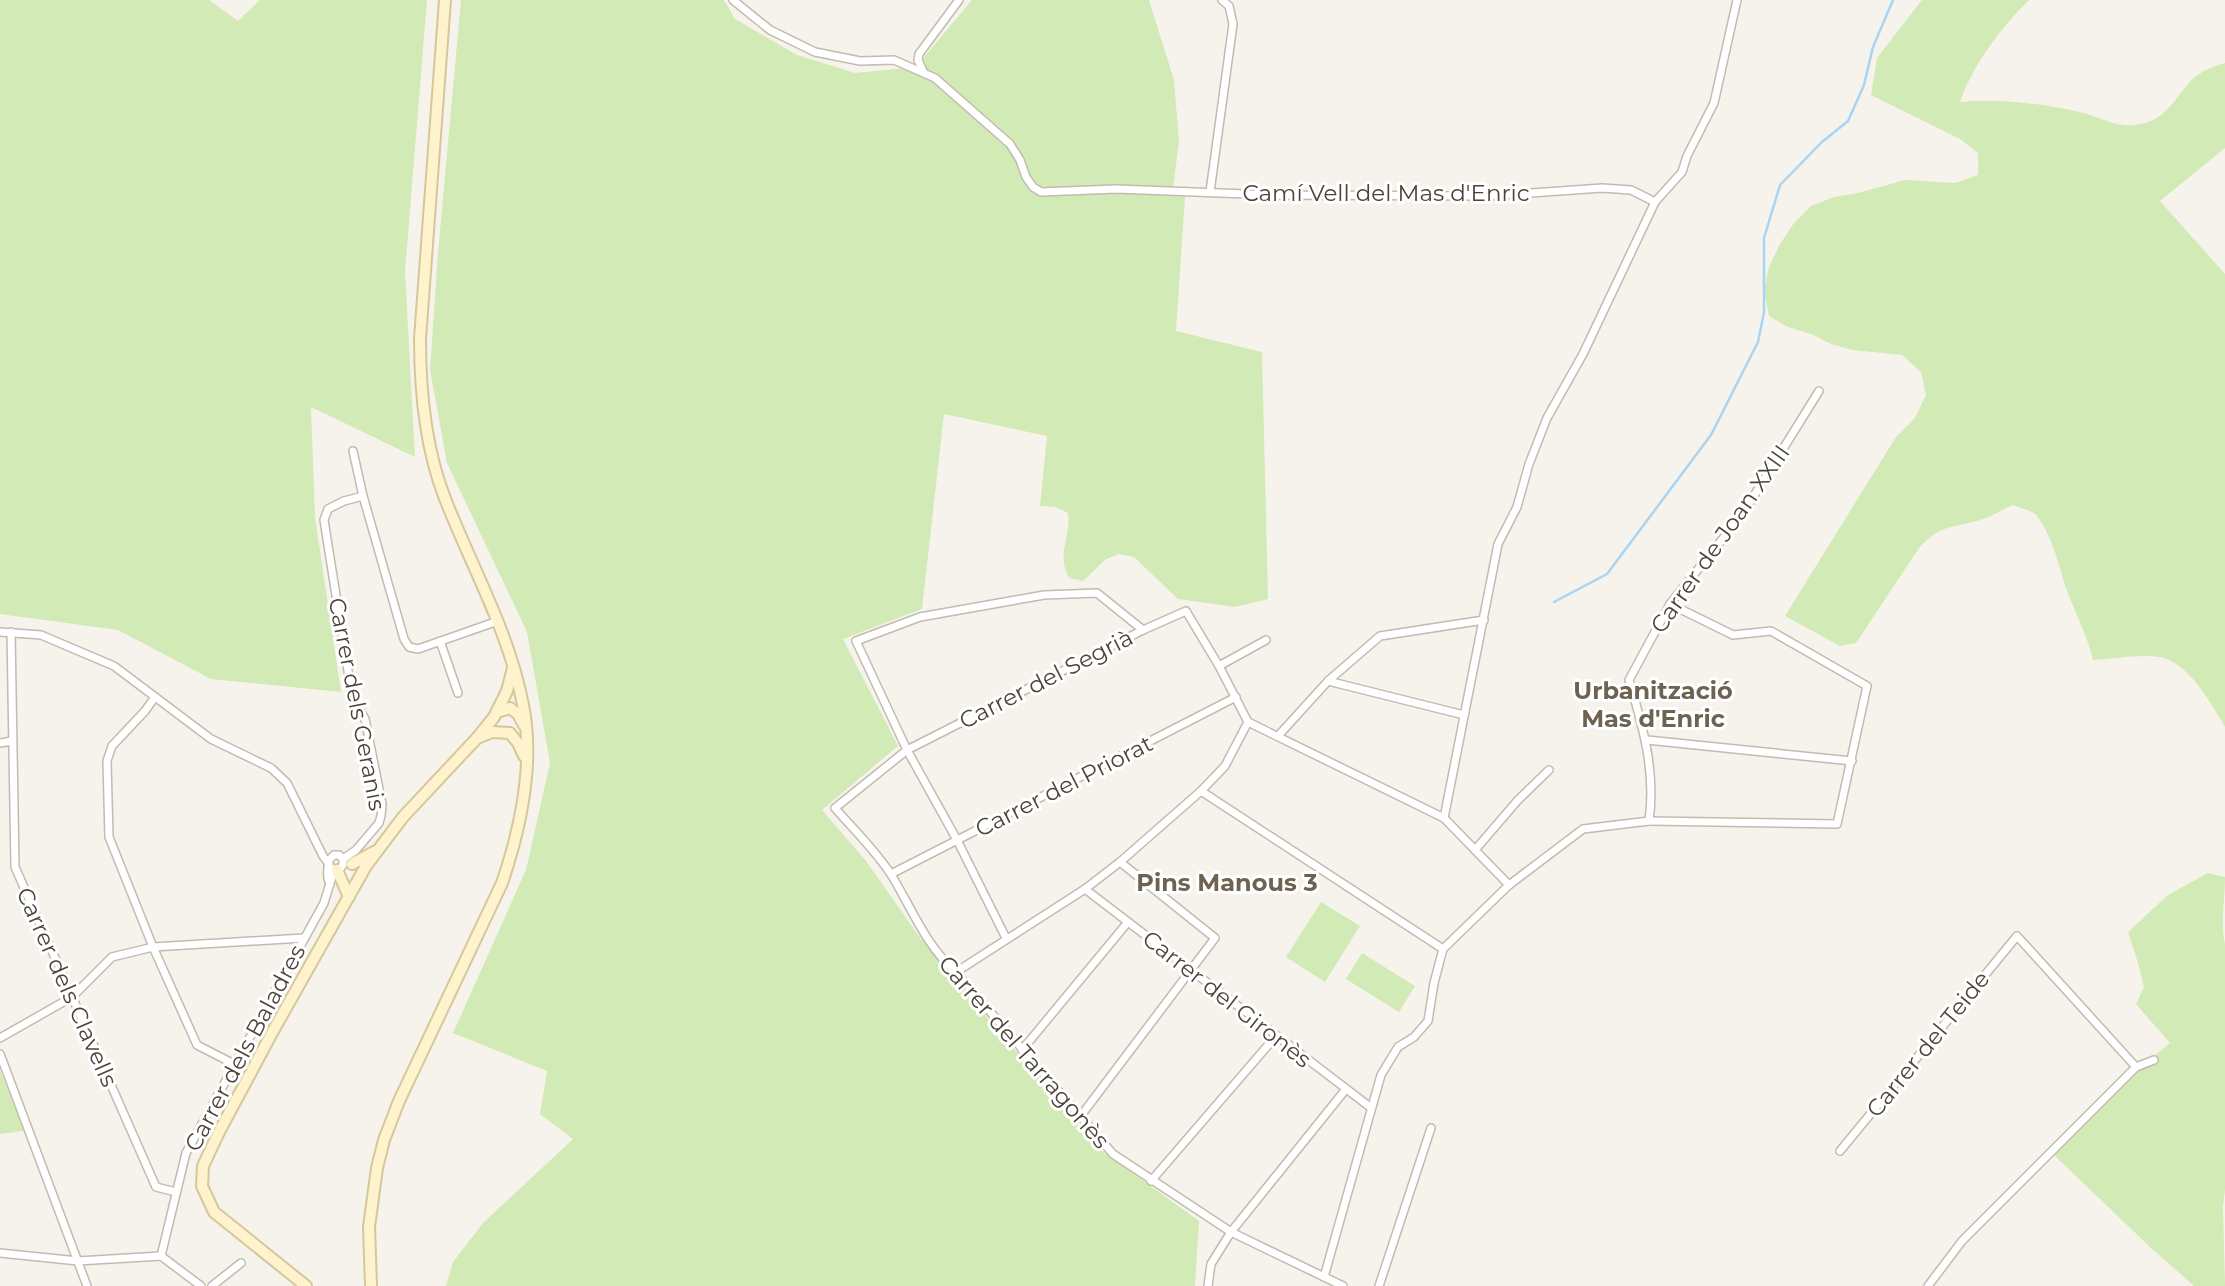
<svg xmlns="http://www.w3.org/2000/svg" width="2225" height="1286" font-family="Montserrat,sans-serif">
<rect width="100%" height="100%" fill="#f6f3ec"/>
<g fill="#d2eab5">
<path d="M 0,0 L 209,0 L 238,21 L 260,0 L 427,0 L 405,272 L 415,457 L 311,407 L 315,517 L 341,692 L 211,679 L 118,630 L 0,614 Z"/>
<path d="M 461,0 L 724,0 L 735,19 L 797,55 L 855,73 L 916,67 L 972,0 L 1149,0 L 1174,80 L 1179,141 L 1172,196 L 1185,197 L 1176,331 L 1262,352 L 1268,599 L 1235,607 L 1178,599 L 1134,557 L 1119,554 L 1106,559 L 1083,581 L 1069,578 C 1056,554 1071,538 1068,513 L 1055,507 L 1040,506 L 1047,436 L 944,414 L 922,609 L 843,639 L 898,746 L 822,810 L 866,861 L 921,939 L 1098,1148 L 1199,1221 L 1195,1286 L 446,1286 L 453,1262 L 483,1223 L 573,1139 L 540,1114 L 547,1071 L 453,1033 L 526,870 L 550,763 L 527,632 L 447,463 L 430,370 L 438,253 Z"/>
<path d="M 1922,0 L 2029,0 C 2000,29 1974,63 1960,102 C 1995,98 2048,104 2083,113 C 2100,117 2117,128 2135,125 C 2165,121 2171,104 2188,84 C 2198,72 2211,67 2225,63 L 2225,148 L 2160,201 L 2225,274 L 2225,727 C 2211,704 2189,662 2159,657 C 2139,654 2114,659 2093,660 C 2087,634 2075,613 2066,588 C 2058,564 2053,537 2037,516 C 2032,510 2020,508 2013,505 C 2003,509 1993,516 1983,519 C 1954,529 1942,522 1919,548 L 1856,643 L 1840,646 L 1785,616 L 1896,437 L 1915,418 L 1926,395 L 1921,372 L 1902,355 L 1853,350 L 1831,344 L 1811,334 L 1788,327 L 1769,316 L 1764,291 L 1769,267 L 1780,244 L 1794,223 L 1811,206 L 1834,197 L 1858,193 L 1905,180 L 1955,183 L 1978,175 L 1978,153 L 1960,139 L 1871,95 L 1877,58 Z"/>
<path d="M 2208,873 L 2225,877 C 2225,900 2220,922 2225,944 L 2225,1189 L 2223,1207 L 2225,1286 L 2194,1286 L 2150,1247 L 2054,1155 L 2140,1068 L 2170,1043 L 2136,1004 L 2144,987 L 2138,963 L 2128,932 L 2168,895 Z"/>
<path d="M 1321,902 L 1360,926 L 1325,982 L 1286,957 Z"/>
<path d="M 1362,953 L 1415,986 L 1399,1012 L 1346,979 Z"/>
<path d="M 0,1070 L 24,1131 L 0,1134 Z"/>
</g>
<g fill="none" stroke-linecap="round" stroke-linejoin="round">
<path stroke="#a9d4f2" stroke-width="2.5" d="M 1554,602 L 1607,574 L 1711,435 L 1758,342 L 1764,312 L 1764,238 L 1780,185 L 1822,142 L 1848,121 L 1864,85 L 1873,47 L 1893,0"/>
<g stroke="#c2bbae" stroke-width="10">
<g id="street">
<path d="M 733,0 L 770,30 L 815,52 L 860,61 L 894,60 L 935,78 L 1010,144 L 1020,160 L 1026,177 L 1033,187 L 1041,192 L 1116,189 L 1273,195 L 1488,196 L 1602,188 L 1631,190 L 1655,202"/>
<path d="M 923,71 L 918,60 L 919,54 L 959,0"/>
<path d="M 1210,192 L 1233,24 L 1229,6 L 1222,0"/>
<path d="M 353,451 L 363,496 L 404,639 L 409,647 L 418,649 L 498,621"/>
<path d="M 0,632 L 41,635 L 114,666 L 211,739 L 271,768 L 287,783 L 323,856 L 329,864"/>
<path d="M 11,632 L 15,867 L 156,1187 L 176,1192"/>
<path d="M 440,641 L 458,693"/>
<path d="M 1219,666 L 1266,640"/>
<path d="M 1328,681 L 1464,715"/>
<path d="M 155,697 L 145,711 L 112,746 L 107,761 L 109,837 L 153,947 L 197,1045 L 234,1064"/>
<path d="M 1278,736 L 1328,681 L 1380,636 L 1484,620"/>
<path d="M 1647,740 L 1852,761"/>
<path d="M 0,743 L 12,741"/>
<path d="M 1201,791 L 1443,949"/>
<path d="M 1444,818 L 1498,544 L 1517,507 L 1529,464 L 1547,418 L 1583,354 L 1655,202 L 1682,172 L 1687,156 L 1714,103 L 1737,0"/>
<path d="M 1649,821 L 1837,824 L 1867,686 L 1771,631 L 1733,635 L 1670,604"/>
<path d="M 1475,850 L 1518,800 L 1549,770"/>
<path d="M 343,859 L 356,850 L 379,823 L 381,816 L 382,804 L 365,719 L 352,696 L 324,520 L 328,509 L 344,501 L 363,496"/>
<path d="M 891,874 L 1236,697"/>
<path d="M 330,884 C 326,877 328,868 329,860 L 334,855 L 339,855 L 343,859 L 343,865 L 340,869 L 333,869"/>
<path d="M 1085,889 L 1370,1107"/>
<path d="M 1006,938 L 957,840 L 907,750 L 856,641 L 920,617 L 1044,595 L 1097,593 L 1143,630"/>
<path d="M 956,972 L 1085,889 L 1120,862 L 1201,791 L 1225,766 L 1248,722"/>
<path d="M 0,1038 L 72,997 L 112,957 L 153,947 L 304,938"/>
<path d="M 1022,1050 L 1128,922"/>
<path d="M 0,1054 L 87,1286"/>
<path d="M 1080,1117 L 1215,938 L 1120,862"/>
<path d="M 1840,1151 L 2017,936 L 2136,1067"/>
<path d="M 1151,1181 L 1276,1036"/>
<path d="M 0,1253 L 78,1261 L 161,1256 L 201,1286"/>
<path d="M 161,1256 L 186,1153 L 324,903 L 334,870"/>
<path d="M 1324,1277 L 1381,1075 L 1398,1047 L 1414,1037 L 1428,1021 L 1434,983 L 1443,949 L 1509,885 L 1583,829 L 1649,821 C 1656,772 1643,727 1629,680 L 1670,604 L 1742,515 L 1819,391"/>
<path d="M 212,1286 L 241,1263"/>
<path d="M 1208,1286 L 1211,1264 L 1231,1232 L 1346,1089"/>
<path d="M 1343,1286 L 1231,1232 L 1113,1154 L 956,972 C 926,946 912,909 892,876 C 877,852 854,830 835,808 L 907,750 L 1143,630 L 1186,611 L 1219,666 L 1248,722 L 1444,818 L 1509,885"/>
<path d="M 1379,1286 L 1431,1128"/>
<path d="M 1928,1286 L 1962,1241 L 2136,1067 L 2154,1060"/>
</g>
</g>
<g stroke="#d6c79b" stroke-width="14">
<g id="secondary">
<path d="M 497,712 L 510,708 L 518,714 L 524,725"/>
<path d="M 477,738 L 492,732 L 510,733 L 518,743 L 524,756"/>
<path d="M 352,864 L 374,852"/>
<path d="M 337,870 L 349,897"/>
<path d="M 306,1286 L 214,1212 L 202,1186 L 203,1166 L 219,1132 L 273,1031 L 366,866 L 403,817 L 477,738 L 494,717 L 507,691 L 513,668"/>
<path d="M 371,1286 L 369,1227 L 377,1168 L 384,1140 L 399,1101 L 502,883 C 521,827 535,764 523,705 C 509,631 471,566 444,496 C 425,446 420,392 420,339 L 445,0"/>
</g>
</g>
<use href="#street" stroke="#fff" stroke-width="7"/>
<use href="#secondary" stroke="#fff3cd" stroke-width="10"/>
</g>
<g text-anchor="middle" stroke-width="6" stroke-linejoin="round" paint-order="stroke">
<g font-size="23" fill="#4b4439" stroke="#fff">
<text x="1386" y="201">Camí Vell del Mas d'Enric</text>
<text transform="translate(1720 539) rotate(-55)" y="8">Carrer de Joan XXIII</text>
<text transform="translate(1046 679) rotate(-27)" y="8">Carrer del Segrià</text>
<text transform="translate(357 704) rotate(79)" y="8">Carrer dels Geranis</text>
<text transform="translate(1064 786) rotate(-27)" y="8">Carrer del Priorat</text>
<text transform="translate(67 987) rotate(66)" y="8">Carrer dels Clavells</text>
<text transform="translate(1227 999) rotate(38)" y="8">Carrer del Gironès</text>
<text transform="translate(1928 1044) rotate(-51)" y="8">Carrer del Teide</text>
<text transform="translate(245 1048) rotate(-62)" y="8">Carrer dels Baladres</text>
<text transform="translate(1024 1052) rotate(49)" y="8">Carrer del Tarragonès</text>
</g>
<g font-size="24" font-weight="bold" fill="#6e6250" stroke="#fff">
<text x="1653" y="699">Urbanització<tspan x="1653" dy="28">Mas d'Enric</tspan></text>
<text x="1227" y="891">Pins Manous 3</text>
</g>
</g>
</svg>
